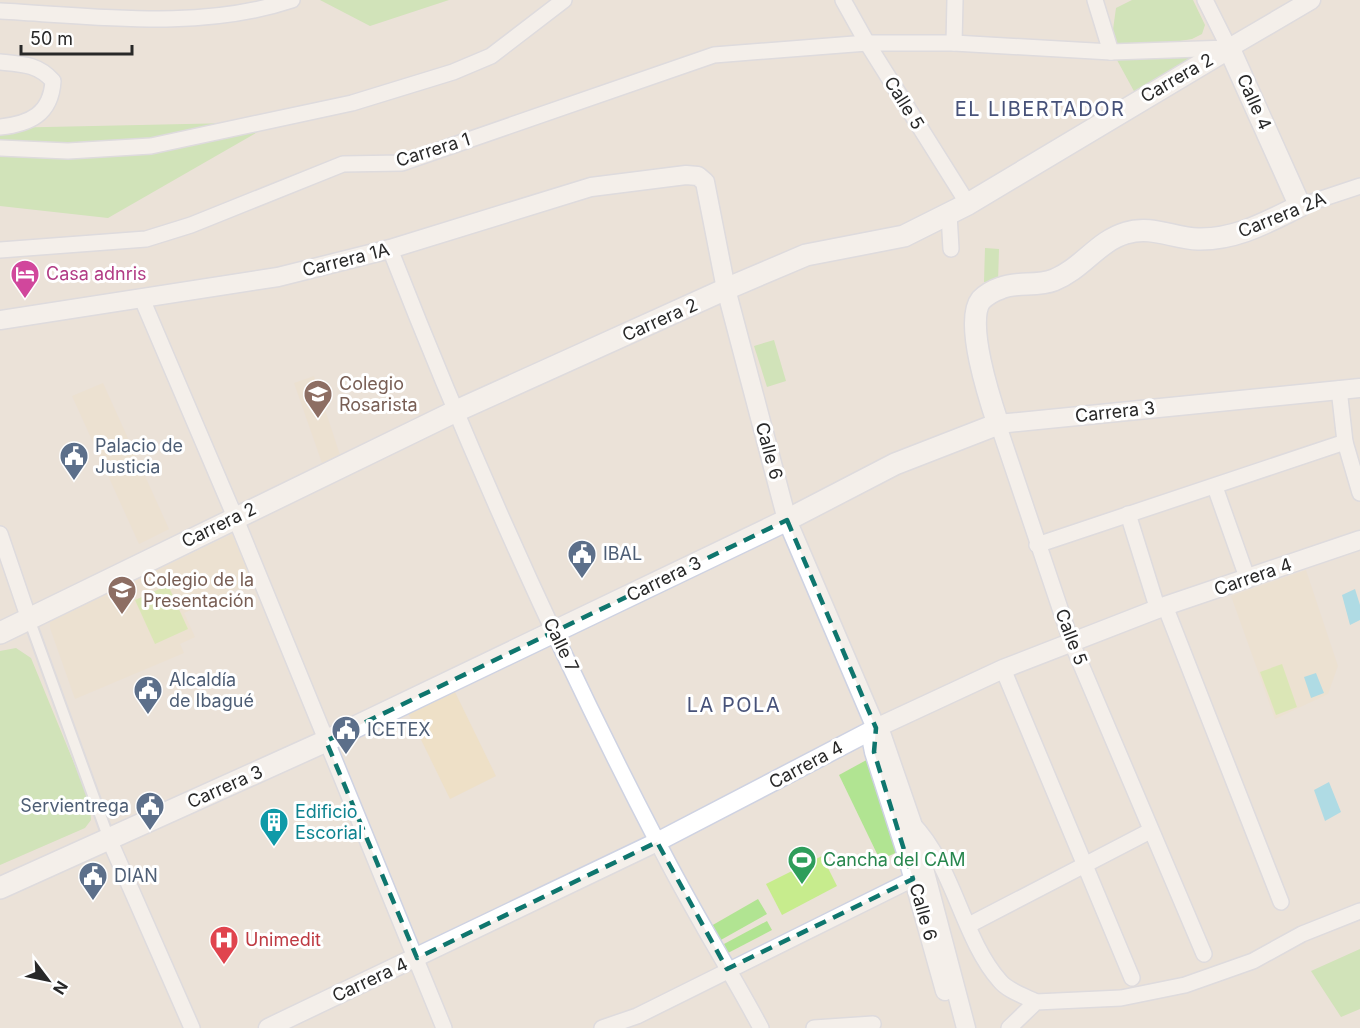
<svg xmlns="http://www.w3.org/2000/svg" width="1360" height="1028" font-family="Inter,sans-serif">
<rect width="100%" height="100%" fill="#ebe2d8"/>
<g fill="#eee0c7">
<path d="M 314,376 L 341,458 L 323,466 L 294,383 Z"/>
<path d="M 103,383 L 169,529 L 139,544 L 72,396 Z"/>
<path d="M 232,534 L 253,582 L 184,613 L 195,637 L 180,644 L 184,653 L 75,699 L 50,628 L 50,621 Z"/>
<path d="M 1306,570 L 1338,666 L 1328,694 L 1275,719 L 1231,596 Z"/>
<path d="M 454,690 L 496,776 L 450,799 L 408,713 Z"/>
</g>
<g fill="#b1e492">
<path d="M 320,0 L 449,0 L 370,26 Z"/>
<path d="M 1132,0 L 1193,0 L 1205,25 L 1202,34 L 1192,39 L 1121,51 L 1111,44 L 1116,8 Z"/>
<path d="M 1207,53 L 1135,93 L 1117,60 Z"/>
<path d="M 275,122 L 108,218 L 0,206 L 0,128 Z"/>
<path d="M 985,248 L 999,249 L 998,281 L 984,282 Z"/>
<path d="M 774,340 L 786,381 L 767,387 L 754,346 Z"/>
<path d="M 16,648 L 31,658 L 90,802 L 91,820 L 85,828 L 0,865 L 0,651 Z"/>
<path d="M 872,757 L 902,850 L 880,860 L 839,775 Z"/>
<path d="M 758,899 L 767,914 L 719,941 L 711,926 Z"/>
<path d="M 767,921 L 772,930 L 728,953 L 724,944 Z"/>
<path d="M 1360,949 L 1360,1009 L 1341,1017 L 1311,971 Z"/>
</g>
<g fill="#c7ec8d">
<path d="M 168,585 L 188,629 L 155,644 L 135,600 Z"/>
<path d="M 1282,664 L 1297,707 L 1276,715 L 1260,672 Z"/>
<path d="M 822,856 L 837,886 L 782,915 L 766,884 Z"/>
</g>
<g fill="#67d2f1">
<path d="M 1355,589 L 1360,605 L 1360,620 L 1350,625 L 1342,595 Z"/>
<path d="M 1316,673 L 1324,693 L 1311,698 L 1304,677 Z"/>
<path d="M 1329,782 L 1341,812 L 1325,821 L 1314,790 Z"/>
</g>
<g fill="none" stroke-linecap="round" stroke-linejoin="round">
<g stroke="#ced2e2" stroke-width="14">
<path id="pedestrian" d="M 29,619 L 109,839"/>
</g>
<g stroke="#ced2e2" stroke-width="18">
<g id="minor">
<path d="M 843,0 L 867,43 L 968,204"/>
<path d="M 1095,0 L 1111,52"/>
<path d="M 0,11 C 96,16 199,31 292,0"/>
<path d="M 954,43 L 955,0"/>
<path d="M 0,62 C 22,64 38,64 53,81 C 51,114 30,124 0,127"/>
<path d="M 0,148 L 68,151 L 151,146 L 352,103 L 453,72 L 491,56 L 564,0"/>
<path d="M 1300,206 L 1360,186"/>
<path d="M 949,214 L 951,249"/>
<path d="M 390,249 C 469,451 557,649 657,841 C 689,905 727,965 761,1028"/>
<path d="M 0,250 L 146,239 L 191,225 L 343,164 L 402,163 L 714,55 L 867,43 L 954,43 L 1111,52 L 1229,48 L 1205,0"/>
<path d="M 142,299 L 235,517 L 444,1028"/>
<path d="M 1339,389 L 1345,442 L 1360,493"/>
<path d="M 998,424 L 1071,641 L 1204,954"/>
<path d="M 1215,487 L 1248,580"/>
<path d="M 1128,514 L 1158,610"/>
<path d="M 0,534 L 29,619"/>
<path d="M 1037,545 L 1345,442"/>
<path d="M 1165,606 L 1281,902"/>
<path d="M 1003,669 L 1132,978"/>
<path d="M 912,823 C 954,866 962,938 1000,981 C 1008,991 1025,996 1036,1002"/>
<path d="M 109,839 L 192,1028"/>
<path d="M 969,925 L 1150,831"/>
<path d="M 602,1028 L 637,1016 L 913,879"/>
<path d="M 814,1028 L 873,1024"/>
<path d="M 1009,1028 L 1036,1002 L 1121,998 L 1185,985 L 1253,961 L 1302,934 L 1360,911"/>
</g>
</g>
<g stroke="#ced2e2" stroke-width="21">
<g id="tertiary">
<path d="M 1229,48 L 1311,0"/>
<path d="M 0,320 L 278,277 L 390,249 L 591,187 L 686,175 L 698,176 L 705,182 L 726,289 L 787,520 L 876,728 L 882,736 L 912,823 L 966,1028"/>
<path d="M 998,424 L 1360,388"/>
<path d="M 874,733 L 872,742 L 874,752 L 906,852 L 945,991"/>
<path d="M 268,1028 L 657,842 L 876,728 L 1003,669 L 1165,606 L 1360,540"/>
</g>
</g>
<g stroke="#ced2e2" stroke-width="24">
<path id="secondary" d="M 0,633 L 454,412 L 726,289 L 806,255 L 904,236 L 968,204 L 1229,48 L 1300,206 C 1267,222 1236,240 1198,239 C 1173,238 1151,225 1126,233 C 1098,241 1082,269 1054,280 C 1037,287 1017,281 1001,288 C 995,290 986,295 981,300 C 964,321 990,400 998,424 L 895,464 L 787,520 L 326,741 L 0,888"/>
</g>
<use href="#pedestrian" stroke="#fff" stroke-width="10"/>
<use href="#minor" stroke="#fff" stroke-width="15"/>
<use href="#tertiary" stroke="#fff" stroke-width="18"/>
<use href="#secondary" stroke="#fff" stroke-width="21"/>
</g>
<path d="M0 0H1360V1028H0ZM 787,520 L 876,728 L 874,752 L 913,879 L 727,969 L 657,842 L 417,958 L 326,741 Z" fill="#ebe2d8" fill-opacity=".55" fill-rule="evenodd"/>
<path fill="none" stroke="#0f766e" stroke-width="4.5" stroke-dasharray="12 8" stroke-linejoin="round" d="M 787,520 L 876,728 L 874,752 L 913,879 L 727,969 L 657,842 L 417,958 L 326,741 Z"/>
<defs>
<g id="hotel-pin" transform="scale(1.5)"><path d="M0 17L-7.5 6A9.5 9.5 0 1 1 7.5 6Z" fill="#d1479c" stroke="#fff"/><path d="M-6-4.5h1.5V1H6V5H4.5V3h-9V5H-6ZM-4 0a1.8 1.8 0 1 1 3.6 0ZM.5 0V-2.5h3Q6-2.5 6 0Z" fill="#fff"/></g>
<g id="school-pin" transform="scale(1.5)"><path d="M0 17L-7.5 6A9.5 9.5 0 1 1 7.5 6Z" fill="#8d6e63" stroke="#fff"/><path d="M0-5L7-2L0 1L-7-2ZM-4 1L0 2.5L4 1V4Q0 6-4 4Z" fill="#fff"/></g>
<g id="civic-pin" transform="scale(1.5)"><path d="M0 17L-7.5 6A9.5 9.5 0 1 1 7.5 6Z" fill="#5c6f8a" stroke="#fff"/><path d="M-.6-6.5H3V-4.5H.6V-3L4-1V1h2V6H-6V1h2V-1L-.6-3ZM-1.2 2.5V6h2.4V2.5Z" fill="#fff"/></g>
<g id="building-pin" transform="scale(1.5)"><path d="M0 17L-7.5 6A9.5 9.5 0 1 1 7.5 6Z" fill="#0f9aa8" stroke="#fff"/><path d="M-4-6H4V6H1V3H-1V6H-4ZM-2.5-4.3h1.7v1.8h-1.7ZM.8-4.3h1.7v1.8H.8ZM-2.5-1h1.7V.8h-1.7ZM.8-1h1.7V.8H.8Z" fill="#fff"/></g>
<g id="stadium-pin" transform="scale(1.5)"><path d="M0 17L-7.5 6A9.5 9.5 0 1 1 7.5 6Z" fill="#2e9e5b" stroke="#fff"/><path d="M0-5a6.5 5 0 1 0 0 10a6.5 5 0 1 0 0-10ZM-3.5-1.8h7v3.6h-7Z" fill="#fff"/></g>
<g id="hospital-pin" transform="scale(1.5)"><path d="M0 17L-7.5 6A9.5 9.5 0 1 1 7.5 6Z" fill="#e0444e" stroke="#fff"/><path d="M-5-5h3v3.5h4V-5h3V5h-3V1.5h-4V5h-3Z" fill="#fff"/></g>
</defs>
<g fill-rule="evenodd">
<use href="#hotel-pin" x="25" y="274"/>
<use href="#school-pin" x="318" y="394"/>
<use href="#civic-pin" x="74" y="456"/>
<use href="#civic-pin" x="582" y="554"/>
<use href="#school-pin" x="122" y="590"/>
<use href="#civic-pin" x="148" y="690"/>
<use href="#civic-pin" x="346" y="730"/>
<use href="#civic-pin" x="150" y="806"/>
<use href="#building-pin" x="274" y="822"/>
<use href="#stadium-pin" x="802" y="860"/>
<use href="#civic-pin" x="93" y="876"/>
<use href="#hospital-pin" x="224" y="940"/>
</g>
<g text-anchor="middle" stroke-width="6" stroke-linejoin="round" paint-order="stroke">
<g font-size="18" fill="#282828" stroke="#fff">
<text transform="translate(1177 78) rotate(-30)" y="6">Carrera 2</text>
<text transform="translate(1254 102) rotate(66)" y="6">Calle 4</text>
<text transform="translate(904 103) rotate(58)" y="6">Calle 5</text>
<text transform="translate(433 150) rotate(-17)" y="6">Carrera 1</text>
<text transform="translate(1282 215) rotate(-22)" y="6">Carrera 2A</text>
<text transform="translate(346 260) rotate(-14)" y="6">Carrera 1A</text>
<text transform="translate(660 320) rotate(-24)" y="6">Carrera 2</text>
<text transform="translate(1115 412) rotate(-6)" y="6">Carrera 3</text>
<text transform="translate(769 451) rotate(75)" y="6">Calle 6</text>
<text transform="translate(219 525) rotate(-26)" y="6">Carrera 2</text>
<text transform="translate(1253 577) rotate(-19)" y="6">Carrera 4</text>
<text transform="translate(664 579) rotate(-26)" y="6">Carrera 3</text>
<text transform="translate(1071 637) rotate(69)" y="6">Calle 5</text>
<text transform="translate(561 645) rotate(64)" y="6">Calle 7</text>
<text transform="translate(806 765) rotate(-28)" y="6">Carrera 4</text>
<text transform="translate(225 787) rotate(-24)" y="6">Carrera 3</text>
<text transform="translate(923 912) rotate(74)" y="6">Calle 6</text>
<text transform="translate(370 980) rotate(-25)" y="6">Carrera 4</text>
</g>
<g font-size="18" fill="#b23c85" stroke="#fff" text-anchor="start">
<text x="46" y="280">Casa adnris</text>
</g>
<g font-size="18" fill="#785e54" stroke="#fff" text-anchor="start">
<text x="339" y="390">Colegio<tspan x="339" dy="21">Rosarista</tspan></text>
<text x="143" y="586">Colegio de la<tspan x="143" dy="21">Presentación</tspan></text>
</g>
<g font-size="18" fill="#4e5e75" stroke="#fff" text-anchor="start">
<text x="95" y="452">Palacio de<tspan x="95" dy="21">Justicia</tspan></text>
<text x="603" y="560">IBAL</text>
<text x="169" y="686">Alcaldía<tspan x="169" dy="21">de Ibagué</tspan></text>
<text x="367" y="736">ICETEX</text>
<text x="129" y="812" text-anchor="end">Servientrega</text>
<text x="114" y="882">DIAN</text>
</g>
<g font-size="18" fill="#0d838f" stroke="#fff" text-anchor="start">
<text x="295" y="818">Edificio<tspan x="295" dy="21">Escorial</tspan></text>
</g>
<g font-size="18" fill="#27864d" stroke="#fff" text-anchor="start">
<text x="823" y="866">Cancha del CAM</text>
</g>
<g font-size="18" fill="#be3a42" stroke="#fff" text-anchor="start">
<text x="245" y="946">Unimedit</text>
</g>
<g font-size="20" letter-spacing="1.5" fill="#475279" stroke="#fff">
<text x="1040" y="116">EL LIBERTADOR</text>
<text x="734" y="712">LA POLA</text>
</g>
</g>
<g transform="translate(48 980) rotate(122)" stroke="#ffffff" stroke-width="4.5" paint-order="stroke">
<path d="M0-4.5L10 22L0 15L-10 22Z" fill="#282828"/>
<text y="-9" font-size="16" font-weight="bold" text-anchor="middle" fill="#282828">N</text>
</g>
<path d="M21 45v9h111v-9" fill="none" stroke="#282828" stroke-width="3"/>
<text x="30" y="45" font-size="18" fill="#282828" stroke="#ffffff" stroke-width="4.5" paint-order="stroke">50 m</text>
</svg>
